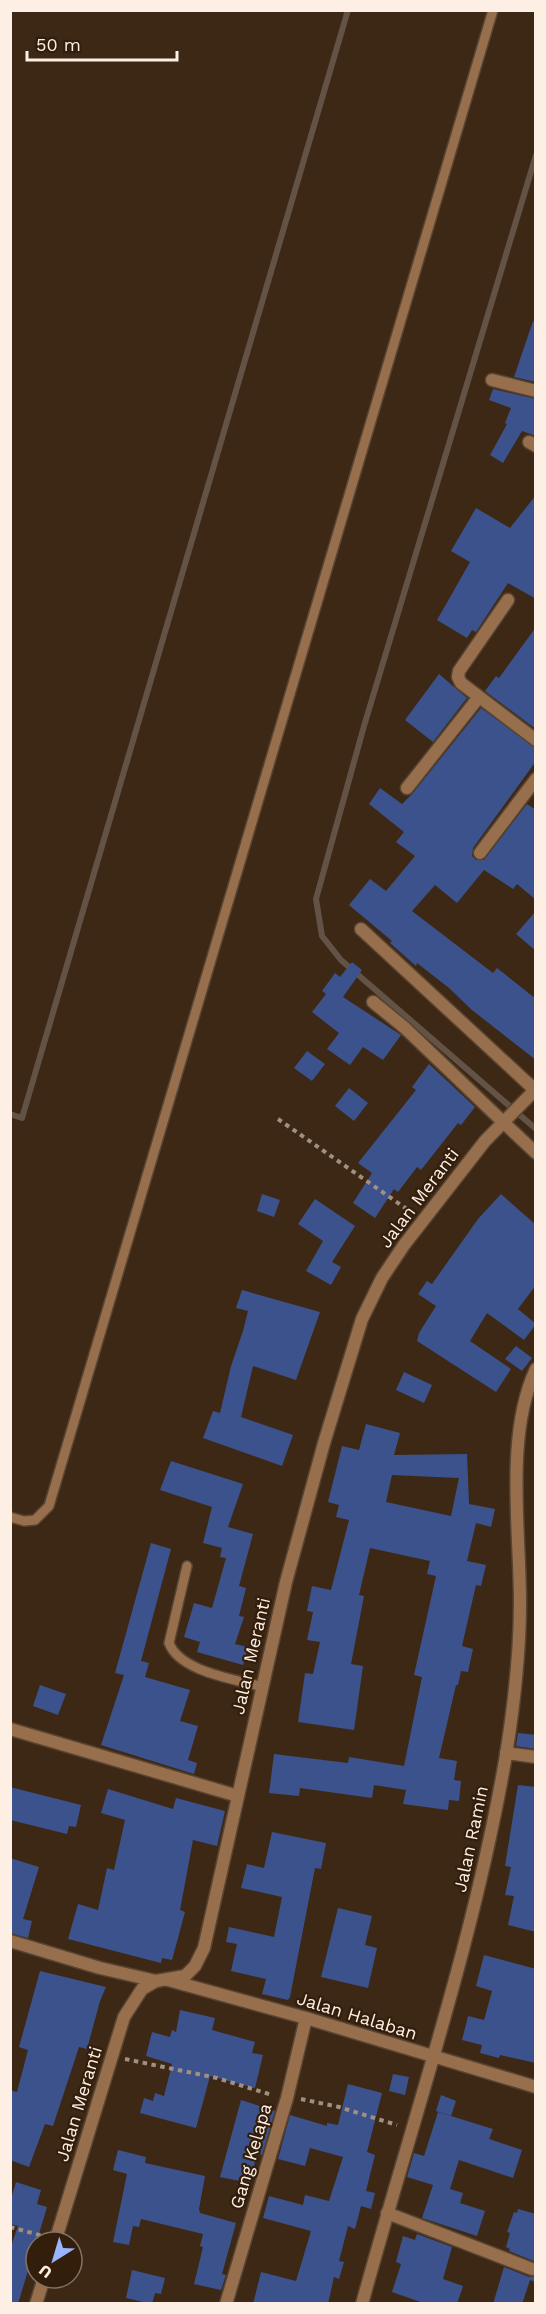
<svg xmlns="http://www.w3.org/2000/svg" width="546" height="2314" font-family="'Work Sans',sans-serif">
<rect width="100%" height="100%" fill="#3d2815"/>
<g fill="none" stroke-linecap="round" stroke-linejoin="round">
<g stroke="#635346" stroke-width="6">
<path d="M 536,155 L 364,726 L 316,899 L 322,936 L 341,960 L 536,1129"/>
<path d="M 10,1114 L 22,1118 L 348,10"/>
</g>
</g>
<g fill="#3c528c" fill-rule="evenodd">
<path d="M 533,321 L 536,322 L 536,382 L 514,377 Z"/>
<path d="M 493,389 L 536,399 L 536,436 L 522,431 L 503,463 L 490,455 L 507,424 L 505,423 L 511,408 L 489,400 Z"/>
<path d="M 536,495 L 536,599 L 508,583 L 476,632 L 472,630 L 467,638 L 437,620 L 470,562 L 451,551 L 476,508 L 510,528 Z"/>
<path d="M 536,627 L 536,729 L 485,691 L 496,676 L 499,678 Z"/>
<path d="M 439,674 L 467,698 L 433,742 L 405,720 Z"/>
<path d="M 481,708 L 536,748 L 536,761 L 473,848 L 472,856 L 476,860 L 484,860 L 527,804 L 536,810 L 536,900 L 517,884 L 513,889 L 484,870 L 457,903 L 435,885 L 412,911 L 493,973 L 497,968 L 536,999 L 536,1060 L 472,1010 L 449,988 L 417,963 L 416,966 L 390,943 L 392,941 L 349,905 L 370,879 L 386,891 L 415,856 L 396,842 L 404,832 L 369,804 L 380,788 L 402,804 L 413,793 Z"/>
<path d="M 536,911 L 536,951 L 516,934 Z"/>
<path d="M 352,962 L 362,970 L 343,997 L 401,1035 L 383,1060 L 363,1047 L 350,1065 L 327,1049 L 339,1033 L 312,1012 L 326,994 L 322,991 L 335,973 L 340,977 Z"/>
<path d="M 307,1051 L 325,1064 L 312,1081 L 294,1068 Z"/>
<path d="M 429,1064 L 475,1107 L 461,1125 L 458,1123 L 421,1170 L 417,1167 L 398,1192 L 394,1189 L 375,1218 L 353,1203 L 372,1173 L 358,1163 L 416,1090 L 412,1087 Z"/>
<path d="M 349,1088 L 368,1103 L 354,1121 L 335,1106 Z"/>
<path d="M 262,1194 L 280,1200 L 274,1217 L 257,1211 Z"/>
<path d="M 501,1194 L 536,1225 L 536,1285 L 518,1309 L 536,1324 L 524,1340 L 487,1313 L 470,1341 L 511,1369 L 496,1392 L 417,1341 L 419,1333 L 436,1306 L 418,1294 L 427,1281 L 432,1284 L 478,1219 Z"/>
<path d="M 315,1199 L 355,1226 L 332,1262 L 341,1267 L 331,1285 L 306,1271 L 323,1241 L 298,1224 Z"/>
<path d="M 242,1290 L 320,1312 L 296,1380 L 253,1366 L 241,1417 L 293,1435 L 282,1466 L 203,1438 L 213,1411 L 220,1413 L 231,1366 L 243,1331 L 248,1311 L 236,1308 Z"/>
<path d="M 516,1346 L 532,1358 L 522,1371 L 505,1359 Z"/>
<path d="M 404,1372 L 432,1385 L 424,1403 L 396,1390 Z"/>
<path d="M 366,1424 L 400,1433 L 394,1455 L 467,1454 L 469,1504 L 495,1509 L 491,1527 L 476,1523 L 467,1561 L 486,1565 L 481,1586 L 476,1585 L 462,1646 L 473,1649 L 468,1672 L 461,1671 L 458,1685 L 456,1685 L 439,1758 L 457,1761 L 454,1780 L 461,1781 L 459,1801 L 449,1800 L 448,1810 L 403,1804 L 406,1790 L 374,1785 L 372,1798 L 300,1788 L 299,1796 L 269,1793 L 274,1754 L 348,1763 L 349,1757 L 404,1766 L 422,1677 L 414,1675 L 436,1576 L 427,1574 L 430,1561 L 370,1548 L 359,1595 L 364,1596 L 351,1664 L 363,1666 L 354,1730 L 298,1722 L 305,1673 L 313,1674 L 320,1642 L 307,1640 L 313,1612 L 307,1611 L 312,1586 L 331,1590 L 349,1520 L 336,1517 L 339,1505 L 328,1502 L 342,1446 L 359,1450 ZM 392,1475 L 459,1478 L 451,1516 L 386,1502 Z"/>
<path d="M 171,1461 L 243,1484 L 228,1527 L 253,1534 L 239,1586 L 246,1588 L 239,1616 L 244,1617 L 235,1644 L 248,1647 L 243,1665 L 197,1652 L 200,1642 L 184,1637 L 194,1603 L 212,1608 L 226,1558 L 220,1557 L 222,1548 L 203,1543 L 212,1507 L 160,1490 Z"/>
<path d="M 151,1543 L 171,1549 L 141,1661 L 149,1663 L 145,1677 L 190,1690 L 180,1721 L 198,1726 L 188,1760 L 197,1763 L 194,1774 L 101,1745 L 124,1675 L 115,1673 Z"/>
<path d="M 40,1685 L 66,1694 L 58,1715 L 33,1706 Z"/>
<path d="M 518,1733 L 536,1735 L 536,1749 L 516,1746 Z"/>
<path d="M 518,1785 L 536,1787 L 536,1932 L 508,1925 L 514,1896 L 505,1895 L 511,1867 L 505,1866 Z"/>
<path d="M 10,1787 L 81,1805 L 76,1827 L 69,1826 L 67,1834 L 10,1820 Z"/>
<path d="M 108,1789 L 173,1809 L 176,1798 L 225,1811 L 217,1846 L 193,1840 L 180,1910 L 185,1912 L 172,1960 L 162,1958 L 161,1963 L 68,1939 L 78,1904 L 98,1910 L 107,1868 L 114,1870 L 125,1820 L 101,1813 Z"/>
<path d="M 272,1832 L 326,1843 L 321,1869 L 315,1868 L 290,1997 L 288,2000 L 262,1994 L 266,1979 L 231,1971 L 237,1944 L 226,1942 L 229,1927 L 274,1937 L 282,1897 L 241,1888 L 247,1864 L 264,1868 Z"/>
<path d="M 10,1858 L 39,1867 L 23,1919 L 32,1921 L 28,1938 L 10,1933 Z"/>
<path d="M 338,1908 L 372,1916 L 365,1945 L 377,1948 L 368,1988 L 321,1977 Z"/>
<path d="M 484,1955 L 536,1969 L 536,2063 L 500,2055 L 499,2058 L 480,2053 L 482,2045 L 462,2040 L 468,2016 L 484,2020 L 492,1991 L 476,1986 Z"/>
<path d="M 40,1971 L 106,1987 L 100,2001 L 87,2049 L 79,2047 L 53,2126 L 45,2124 L 29,2167 L 10,2160 L 10,2090 L 17,2092 L 28,2050 L 19,2047 Z"/>
<path d="M 180,2010 L 215,2018 L 212,2030 L 255,2042 L 252,2053 L 263,2055 L 255,2088 L 210,2076 L 196,2128 L 140,2113 L 144,2098 L 153,2101 L 155,2093 L 164,2096 L 172,2064 L 146,2056 L 152,2032 L 170,2037 L 172,2030 L 176,2032 Z"/>
<path d="M 393,2074 L 409,2077 L 405,2095 L 389,2091 Z"/>
<path d="M 348,2084 L 382,2093 L 367,2152 L 375,2155 L 366,2191 L 375,2193 L 371,2209 L 361,2206 L 355,2229 L 348,2226 L 339,2261 L 344,2262 L 339,2279 L 334,2277 L 328,2304 L 253,2304 L 261,2272 L 296,2281 L 311,2231 L 263,2218 L 269,2196 L 303,2205 L 305,2195 L 329,2201 L 343,2157 L 310,2148 L 305,2166 L 278,2159 L 290,2115 L 327,2126 L 327,2123 L 338,2125 Z"/>
<path d="M 441,2095 L 456,2101 L 451,2116 L 436,2111 Z"/>
<path d="M 241,2100 L 275,2111 L 262,2155 L 257,2153 L 250,2183 L 220,2177 Z"/>
<path d="M 438,2112 L 493,2129 L 489,2139 L 522,2150 L 513,2178 L 459,2160 L 450,2189 L 463,2193 L 460,2203 L 485,2211 L 477,2236 L 422,2218 L 433,2185 L 407,2177 L 414,2153 L 424,2156 Z"/>
<path d="M 118,2150 L 146,2157 L 145,2163 L 205,2176 L 199,2209 L 200,2213 L 236,2223 L 222,2274 L 226,2275 L 221,2290 L 194,2284 L 203,2247 L 200,2246 L 203,2234 L 141,2219 L 139,2227 L 133,2226 L 129,2245 L 113,2242 L 127,2174 L 113,2170 Z"/>
<path d="M 16,2182 L 41,2190 L 37,2204 L 47,2207 L 18,2304 L 10,2304 L 10,2249 L 18,2226 L 10,2224 L 10,2202 Z"/>
<path d="M 518,2209 L 536,2214 L 536,2262 L 509,2251 L 510,2249 L 506,2247 L 510,2233 L 507,2232 L 514,2212 L 517,2213 Z"/>
<path d="M 417,2234 L 452,2247 L 443,2279 L 463,2286 L 457,2304 L 426,2304 L 392,2292 L 401,2264 L 396,2262 L 403,2236 L 415,2240 Z"/>
<path d="M 504,2267 L 529,2277 L 536,2276 L 536,2282 L 530,2280 L 522,2304 L 493,2304 Z"/>
<path d="M 132,2270 L 165,2278 L 161,2294 L 155,2293 L 152,2304 L 126,2298 Z"/>
</g>
<g fill="none" stroke-linecap="round" stroke-linejoin="round">
<g stroke="#584432" stroke-width="12">
<g id="service">
<path d="M 10,1517 L 24,1521 L 35,1520 L 49,1506 L 493,10"/>
<path d="M 187,1566 L 169,1643 C 180,1672 235,1679 263,1687"/>
</g>
</g>
<g stroke="#584432" stroke-width="15">
<g id="minor">
<path d="M 492,380 L 536,391"/>
<path d="M 529,442 L 536,446"/>
<path d="M 508,600 L 459,671 L 458,677 L 461,683 L 536,740"/>
<path d="M 407,788 L 479,697"/>
<path d="M 480,853 L 536,779"/>
<path d="M 361,929 L 535,1090"/>
<path d="M 373,1002 L 405,1028 L 502,1121"/>
<path d="M 10,1729 L 238,1796"/>
<path d="M 506,1753 L 536,1757"/>
<path d="M 10,1941 L 100,1968 L 156,1981"/>
<path d="M 168,1980 L 306,2018 L 536,2087"/>
<path d="M 387,2213 L 532,2269"/>
<path d="M 226,2304 L 287,2098 L 306,2018"/>
<path d="M 362,2304 C 412,2121 474,1942 506,1755 C 514,1705 520,1653 520,1602 C 520,1531 505,1434 536,1369"/>
</g>
</g>
<g stroke="#584432" stroke-width="15">
<g id="tertiary">
<path d="M 502,1121 L 536,1153"/>
<path d="M 55,2242 L 124,2017 L 142,1989 L 156,1981 L 185,1976 L 195,1966 L 204,1948 L 286,1582 L 324,1443 L 362,1319 L 382,1278 L 404,1245 L 485,1141 L 536,1089"/>
<path d="M 36,2304 L 44,2278"/>
</g>
</g>
<g stroke="#a19081" stroke-width="4" stroke-dasharray="4.5 4.5" stroke-linecap="butt">
<path d="M 278,1119 L 411,1212"/>
<path d="M 125,2059 L 217,2078 L 272,2095"/>
<path d="M 301,2099 L 339,2107 L 397,2125"/>
<path d="M 10,2227 L 43,2236"/>
</g>
<use href="#service" stroke="#986f4d" stroke-width="9"/>
<use href="#minor" stroke="#986f4d" stroke-width="12"/>
<use href="#tertiary" stroke="#986f4d" stroke-width="12"/>
</g>
<g text-anchor="middle" stroke-width="4.5" stroke-linejoin="round" paint-order="stroke">
<g font-size="18" fill="#feefe4" stroke="#321e0b">
<text transform="translate(419 1198) rotate(-53)" y="6">Jalan Meranti</text>
<text transform="translate(251 1656) rotate(-77)" y="6">Jalan Meranti</text>
<text transform="translate(471 1839) rotate(-78)" y="6">Jalan Ramin</text>
<text transform="translate(357 2016) rotate(17)" y="6">Jalan Halaban</text>
<text transform="translate(79 2104) rotate(-73)" y="6">Jalan Meranti</text>
<text transform="translate(251 2156) rotate(-74)" y="6">Gang Kelapa</text>
</g>
</g>
<rect width="546" height="2314" fill="none" stroke="#feefe4" stroke-width="24"/>
<g transform="translate(54 2260) rotate(217)"><circle r="28" fill="#321e0b" stroke="#847262" stroke-width="1.5"/>
<path d="M0-4.5L10 22L0 15L-10 22Z" fill="#98b5fd"/>
<text y="-9" font-size="16" font-weight="bold" text-anchor="middle" fill="#feefe4">U</text>
</g>
<path d="M27 51v9h150v-9" fill="none" stroke="#feefe4" stroke-width="3"/>
<text x="36" y="51" font-size="18" fill="#feefe4" stroke="#321e0b" stroke-width="4.5" paint-order="stroke">50 m</text>
</svg>
